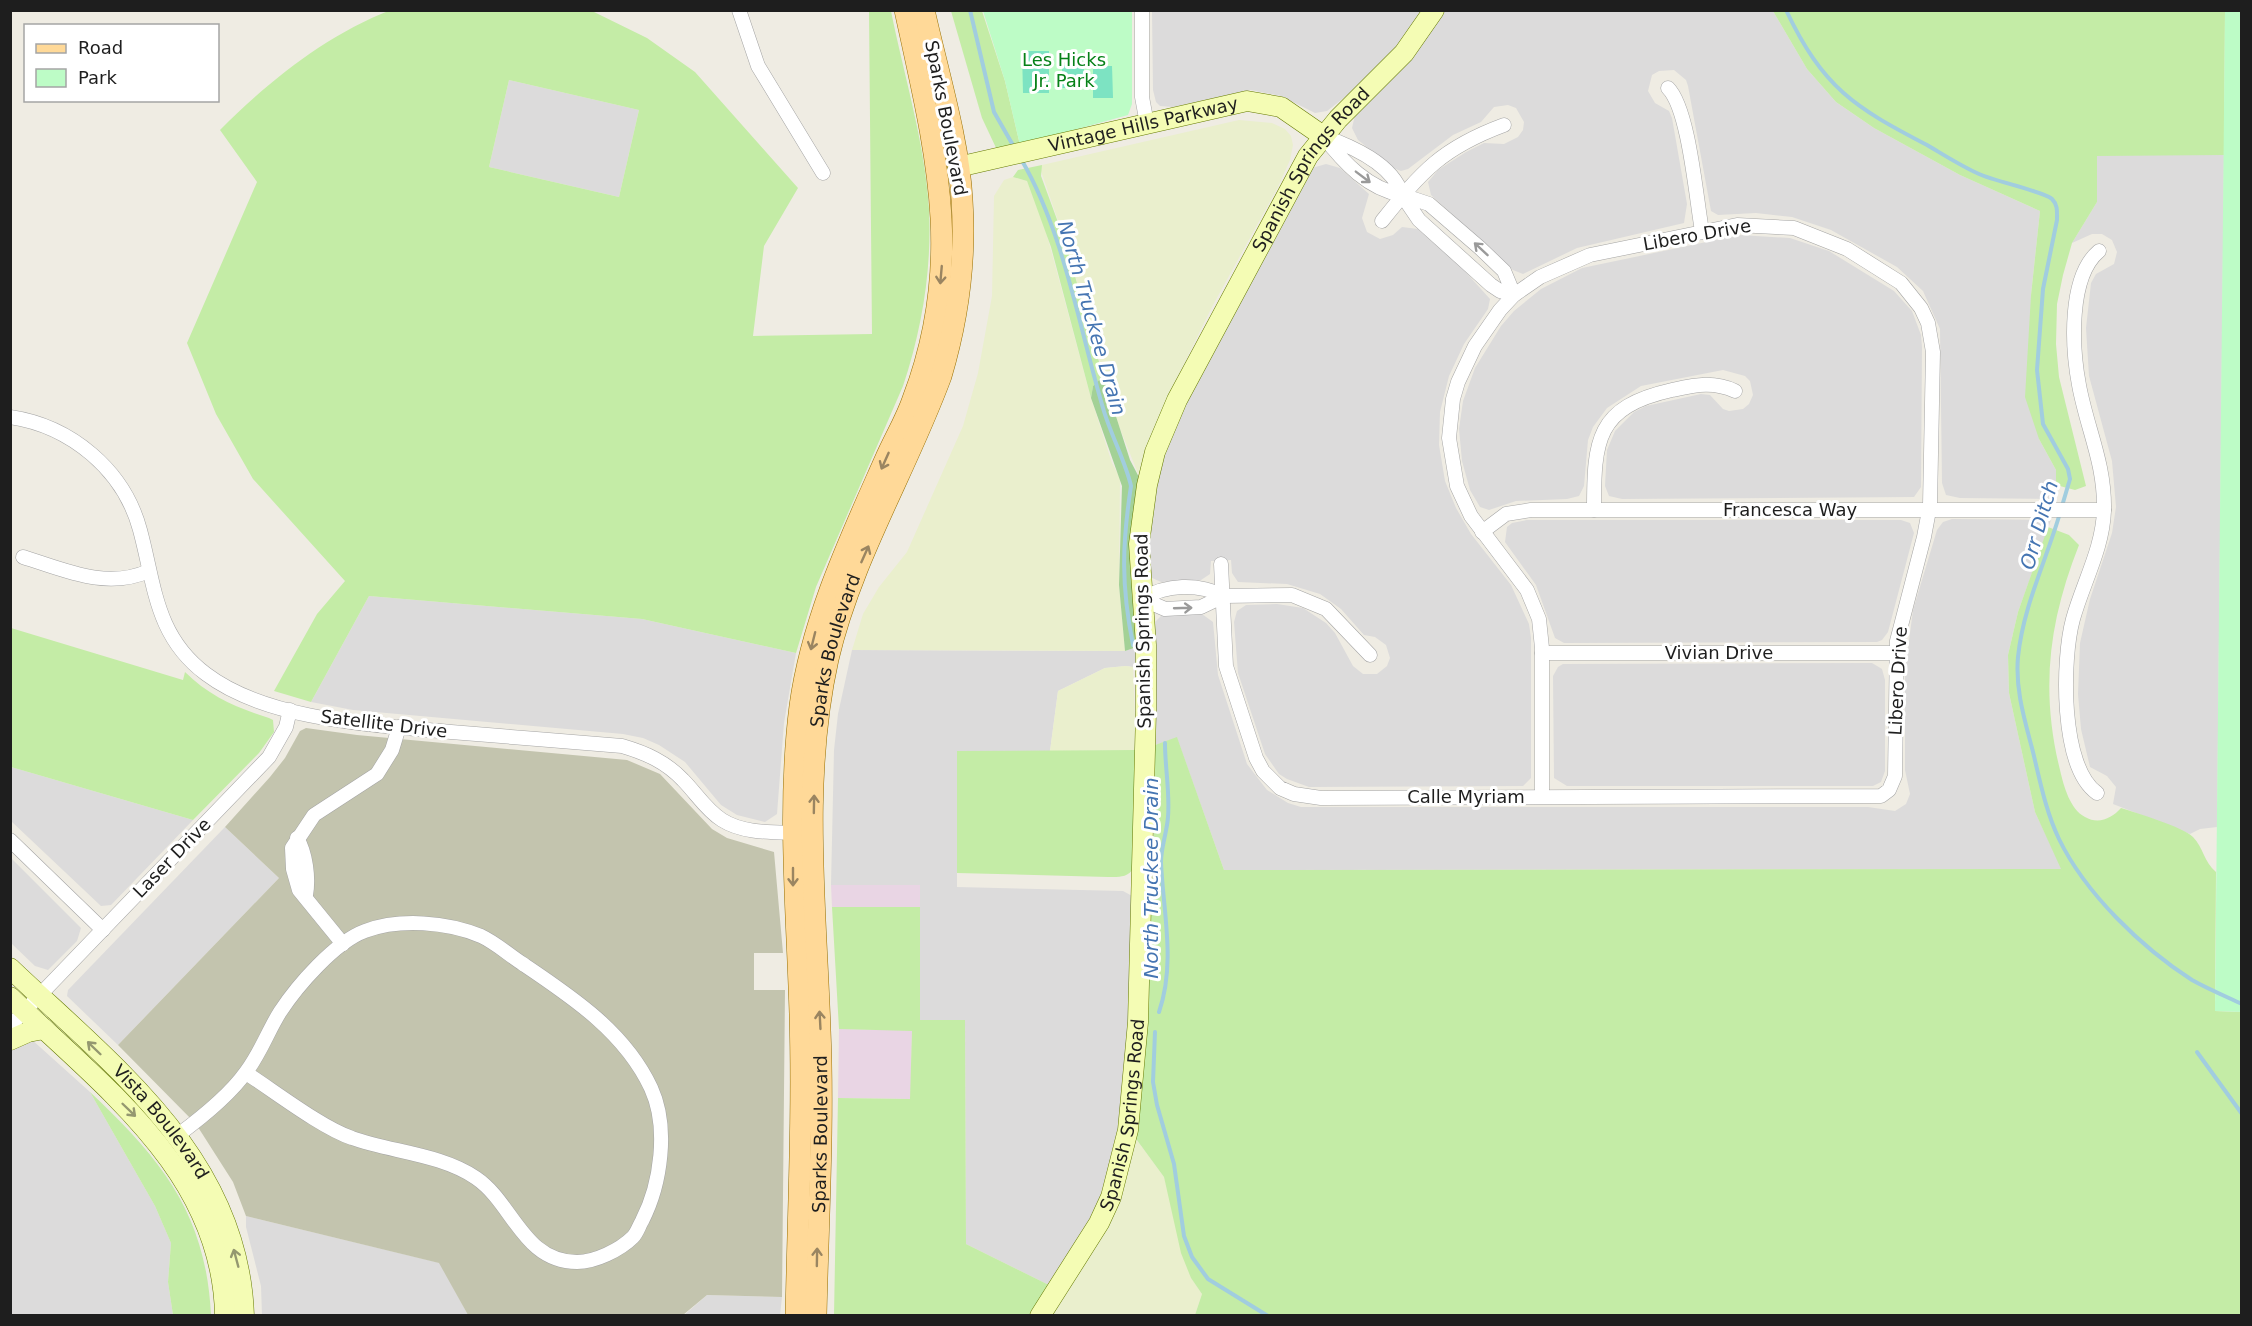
<svg xmlns="http://www.w3.org/2000/svg" width="2252" height="1326" font-family="'DejaVu Sans',sans-serif">
<rect width="100%" height="100%" fill="#efece3"/>
<g fill="#dcdbdb">
<path d="M 1152,11 L 1426,11 L 1391,56 L 1372,76 L 1327,111 L 1315,113 L 1281,96 L 1251,90 L 1173,107 L 1160,106 L 1156,102 L 1153,90 Z"/>
<path d="M 1443,11 L 1773,11 L 1807,69 L 1836,102 L 1874,128 L 1960,175 L 2040,211 L 2031,295 L 2039,439 L 2056,470 L 2056,499 L 1960,498 L 1946,495 L 1942,483 L 1940,329 L 1923,291 L 1897,267 L 1831,230 L 1792,217 L 1756,213 L 1718,215 L 1711,211 L 1688,86 L 1686,80 L 1674,70 L 1659,71 L 1652,75 L 1648,91 L 1655,103 L 1669,111 L 1672,118 L 1687,204 L 1684,223 L 1577,248 L 1523,274 L 1513,270 L 1431,195 L 1428,182 L 1438,170 L 1466,152 L 1484,143 L 1504,144 L 1518,137 L 1523,130 L 1524,122 L 1516,108 L 1508,105 L 1494,107 L 1481,122 L 1453,135 L 1408,169 L 1401,171 L 1393,168 L 1358,140 L 1352,128 L 1355,115 Z"/>
<path d="M 509,80 L 639,110 L 619,197 L 489,167 Z"/>
<path d="M 2097,155 L 2224,155 L 2217,827 L 2200,829 L 2190,834 L 2113,804 L 2116,787 L 2107,776 L 2090,767 L 2081,729 L 2078,694 L 2080,643 L 2090,599 L 2112,533 L 2116,507 L 2112,461 L 2089,376 L 2086,328 L 2091,283 L 2096,274 L 2114,264 L 2117,252 L 2112,240 L 2102,234 L 2092,234 L 2072,243 L 2097,202 Z"/>
<path d="M 1326,164 L 1340,168 L 1369,194 L 1362,218 L 1367,232 L 1380,239 L 1393,235 L 1402,227 L 1418,229 L 1462,268 L 1490,299 L 1488,309 L 1464,344 L 1449,376 L 1440,412 L 1439,445 L 1445,481 L 1456,508 L 1471,534 L 1511,585 L 1529,624 L 1531,638 L 1531,778 L 1523,786 L 1309,787 L 1287,779 L 1279,774 L 1265,754 L 1238,673 L 1234,622 L 1237,611 L 1246,605 L 1277,604 L 1303,608 L 1326,623 L 1335,633 L 1353,666 L 1363,674 L 1377,674 L 1387,666 L 1390,658 L 1386,645 L 1375,637 L 1364,635 L 1341,609 L 1320,594 L 1287,584 L 1238,582 L 1232,573 L 1231,560 L 1211,561 L 1210,574 L 1201,580 L 1161,582 L 1150,577 L 1148,518 L 1169,434 L 1312,168 Z"/>
<path d="M 1740,235 L 1790,238 L 1829,251 L 1894,291 L 1912,311 L 1921,335 L 1922,347 L 1921,487 L 1914,497 L 1622,499 L 1609,496 L 1605,486 L 1607,450 L 1615,431 L 1634,412 L 1646,406 L 1701,394 L 1710,395 L 1723,409 L 1729,411 L 1743,409 L 1749,404 L 1753,395 L 1750,381 L 1745,376 L 1723,370 L 1641,386 L 1607,408 L 1593,427 L 1588,440 L 1584,486 L 1579,496 L 1567,499 L 1516,501 L 1489,510 L 1480,507 L 1470,490 L 1462,461 L 1459,429 L 1463,401 L 1475,368 L 1501,326 L 1514,311 L 1541,289 L 1582,268 Z"/>
<path d="M 1952,519 L 2051,520 L 2018,612 L 2008,655 L 2009,693 L 2035,812 L 2062,869 L 1224,870 L 1177,738 L 1155,745 L 1153,624 L 1161,616 L 1202,614 L 1213,622 L 1218,675 L 1247,764 L 1267,790 L 1288,803 L 1301,807 L 1868,807 L 1895,811 L 1906,804 L 1910,794 L 1905,770 L 1905,671 L 1913,610 L 1937,530 L 1943,522 Z"/>
<path d="M 1527,520 L 1901,520 L 1910,523 L 1914,533 L 1888,632 L 1882,640 L 1877,642 L 1564,643 L 1555,638 L 1536,585 L 1505,542 L 1507,527 L 1512,523 Z"/>
<path d="M 369,596 L 642,619 L 796,653 L 784,723 L 777,814 L 765,822 L 737,815 L 721,805 L 685,762 L 659,745 L 643,738 L 623,734 L 353,710 L 311,702 Z"/>
<path d="M 1140,646 L 1141,668 L 1126,666 L 1105,668 L 1058,691 L 1050,751 L 957,751 L 957,887 L 1123,891 L 1134,897 L 1124,1115 L 1098,1212 L 1053,1287 L 966,1244 L 965,1020 L 920,1020 L 920,886 L 831,885 L 834,750 L 838,714 L 852,650 L 1103,651 L 1125,651 Z"/>
<path d="M 1872,663 L 1882,669 L 1885,680 L 1885,771 L 1881,782 L 1873,786 L 1567,786 L 1554,778 L 1553,676 L 1558,667 L 1563,664 Z"/>
<path d="M 11,767 L 193,820 L 111,905 L 101,906 L 11,821 Z"/>
<path d="M 225,827 L 279,878 L 118,1045 L 67,996 L 68,990 Z"/>
<path d="M 11,858 L 81,928 L 77,941 L 48,970 L 35,966 L 11,943 Z"/>
<path d="M 31,1039 L 90,1092 L 155,1206 L 171,1243 L 168,1282 L 173,1315 L 11,1316 L 11,1050 Z"/>
<path d="M 246,1216 L 440,1263 L 468,1315 L 262,1315 L 261,1286 L 246,1227 Z"/>
<path d="M 707,1295 L 782,1297 L 780,1315 L 683,1316 Z"/>
</g>
<g fill="#e9d5e4">
<path d="M 831,885 L 920,885 L 920,907 L 832,907 Z"/>
<path d="M 839,1029 L 912,1030 L 911,1099 L 838,1098 Z"/>
</g>
<path fill="#c3c4ae" d="M 306,728 L 357,735 L 627,760 L 660,774 L 712,829 L 727,838 L 774,852 L 783,953 L 754,953 L 754,990 L 785,990 L 782,1297 L 707,1295 L 683,1315 L 468,1315 L 439,1263 L 246,1216 L 233,1182 L 196,1124 L 118,1045 L 279,878 L 225,827 L 270,777 L 285,758 L 300,731 Z"/>
<g fill="#eaefcd">
<path d="M 1239,120 L 1272,123 L 1285,129 L 1291,136 L 1293,145 L 1290,160 L 1278,187 L 1213,305 L 1174,384 L 1161,414 L 1141,481 L 1117,421 L 1066,244 L 1040,168 L 1042,165 Z"/>
<path d="M 1013,177 L 1027,181 L 1045,228 L 1091,398 L 1112,463 L 1120,478 L 1119,585 L 1125,651 L 852,650 L 863,614 L 879,587 L 907,552 L 963,426 L 978,373 L 992,296 L 994,196 L 1004,180 Z"/>
<path d="M 1126,666 L 1133,667 L 1136,750 L 1050,751 L 1058,691 L 1105,668 Z"/>
<path d="M 1134,1136 L 1164,1177 L 1191,1278 L 1202,1294 L 1195,1315 L 1051,1316 Z"/>
</g>
<g fill="#c4eca6" fill-rule="evenodd">
<path d="M 391,10 L 592,11 L 647,38 L 695,72 L 798,188 L 764,246 L 753,336 L 872,334 L 869,11 L 891,11 C 904,76 925,143 929,209 C 932,269 922,329 903,386 L 816,587 L 796,653 L 642,619 L 369,596 L 311,702 L 274,691 L 317,614 L 345,581 L 253,479 L 216,414 L 187,343 L 257,182 L 220,130 C 269,81 326,35 391,10 ZM 509,80 L 639,110 L 619,197 L 489,167 Z"/>
<path d="M 951,11 L 982,11 L 1005,81 L 1020,145 L 997,150 L 982,118 Z"/>
<path d="M 1773,11 L 2225,11 L 2224,155 L 2097,156 L 2097,202 L 2072,243 L 2063,275 L 2057,304 L 2056,344 L 2059,377 L 2086,486 L 2075,490 L 2056,485 L 2056,470 L 2039,439 L 2025,397 L 2031,295 L 2040,211 L 1960,175 L 1874,128 L 1836,102 L 1807,69 Z"/>
<path d="M 1042,165 L 1041,176 L 1066,244 L 1103,376 L 1093,386 L 1091,398 L 1051,247 L 1027,181 L 1013,177 L 1018,170 Z"/>
<path d="M 2048,527 L 2069,535 L 2079,545 C 2049,621 2040,689 2060,770 C 2064,787 2070,809 2085,817 C 2099,825 2112,818 2121,808 C 2137,813 2183,827 2193,837 C 2203,847 2204,862 2216,872 L 2215,1011 L 2241,1012 L 2241,1315 L 1195,1315 L 1202,1294 L 1191,1278 L 1181,1253 L 1164,1177 L 1134,1136 L 1153,882 L 1155,745 L 1177,737 L 1224,870 L 2061,869 L 2035,812 L 2009,693 L 2008,655 L 2018,612 Z"/>
<path d="M 11,628 L 183,680 L 185,672 C 209,696 237,708 269,718 L 273,720 L 274,732 L 259,753 L 193,820 L 11,767 Z"/>
<path d="M 1136,750 L 1134,868 C 1127,878 1119,877 1108,877 L 957,873 L 957,751 Z"/>
<path d="M 832,907 L 920,907 L 920,1020 L 965,1020 L 966,1244 L 1053,1287 L 1033,1315 L 834,1315 L 838,1098 L 910,1099 L 912,1031 L 839,1029 Z"/>
<path d="M 90,1092 C 161,1159 206,1213 211,1315 L 173,1315 L 168,1282 L 171,1243 L 155,1206 Z"/>
</g>
<path fill="#a3d196" d="M 1103,376 L 1130,460 L 1141,481 L 1140,646 L 1125,651 L 1119,585 L 1122,486 L 1091,398 L 1093,386 Z"/>
<g fill="#bdfcc6">
<path d="M 2241,10 L 2242,1012 L 2215,1011 L 2225,11 Z"/>
<path d="M 983,11 L 1132,11 L 1132,104 L 1128,115 L 1020,145 L 1005,81 Z"/>
</g>
<g fill="#7de3c2">
<path d="M 1022,51 L 1049,51 L 1049,93 L 1023,93 Z"/>
<rect x="1062" y="65" width="22" height="23"/>
<path d="M 1093,66 L 1112,66 L 1113,98 L 1093,98 Z"/>
</g>
<g fill="none" stroke-linecap="round" stroke-linejoin="round">
<g stroke="#a1cddf" stroke-width="4">
<path d="M 970,10 L 994,112 L 1014,147"/>
<path d="M 1786,10 C 1823,88 1854,107 1927,145 C 1944,155 1961,166 1979,174 C 1994,181 2045,192 2052,199 C 2058,205 2057,212 2057,220 L 2043,289 L 2037,370 L 2043,424 L 2068,469 L 2070,479 L 2062,506"/>
<path d="M 1021,159 C 1064,232 1079,327 1103,408 C 1110,433 1126,463 1131,486 C 1122,545 1121,585 1133,645"/>
<path d="M 2060,513 C 2046,561 2023,607 2018,657 C 2015,690 2025,721 2033,752 C 2040,781 2046,812 2059,839 C 2085,893 2142,948 2192,980 C 2208,989 2225,996 2242,1004"/>
<path d="M 1159,1012 C 1176,963 1163,911 1161,862 C 1161,847 1167,832 1168,817 C 1170,792 1165,768 1165,743"/>
<path d="M 1155,1032 L 1153,1082 L 1157,1105 L 1174,1164 L 1184,1236 L 1192,1257 L 1208,1279 L 1268,1316"/>
<path d="M 2197,1052 L 2242,1114"/>
</g>
<g stroke="#a5a5a5" stroke-width="15">
<g id="street">
<path d="M 739,10 L 758,66 L 823,173"/>
<path d="M 1142,10 L 1142,97 L 1147,124"/>
<path d="M 1668,88 C 1689,109 1696,198 1702,231"/>
<path d="M 1323,136 C 1351,146 1393,164 1402,195 L 1429,204 L 1480,248 L 1504,271 L 1514,295 L 1500,291 L 1491,285 L 1419,220 L 1402,195 C 1368,189 1344,163 1323,136"/>
<path d="M 1382,221 C 1422,171 1442,148 1504,125"/>
<path d="M 10,417 C 71,426 124,470 140,530 C 155,585 155,636 206,674 C 268,721 376,725 451,732 C 508,737 565,741 622,746 C 646,753 666,762 683,780 C 696,793 706,810 722,820 C 744,834 774,832 800,833"/>
<path d="M 1594,510 C 1594,440 1596,407 1672,390 C 1696,385 1713,381 1735,391"/>
<path d="M 1482,532 L 1506,514 L 1531,510 L 2104,510"/>
<path d="M 23,557 C 65,570 106,590 149,571"/>
<path d="M 1221,564 L 1226,666 L 1256,758 L 1263,771 L 1280,788 L 1294,794 L 1321,798 L 1881,796 L 1889,790 L 1895,776 L 1897,641 L 1924,537 L 1930,505 L 1933,352 L 1928,323 L 1921,308 L 1901,283 L 1847,249 L 1794,228 L 1737,225 L 1590,255 L 1540,277 L 1514,295 L 1500,310 L 1475,346 L 1458,382 L 1453,399 L 1449,438 L 1457,486 L 1471,516 L 1527,590 L 1539,619 L 1542,648 L 1542,797"/>
<path d="M 1224,596 C 1198,583 1166,584 1142,599 L 1165,609 L 1201,607 L 1224,596 L 1292,595 L 1326,609 L 1370,655"/>
<path d="M 1542,653 L 1896,653"/>
<path d="M 2097,793 C 2060,767 2062,659 2073,619 C 2083,583 2103,548 2104,510 C 2105,463 2087,429 2079,385 C 2072,348 2068,277 2099,251"/>
<path d="M 297,838 C 306,853 309,878 306,895"/>
<path d="M 10,840 L 103,930"/>
<path d="M 343,944 L 299,890 L 293,869 L 292,848 L 314,815 L 377,774 L 392,750 L 399,727"/>
<path d="M 10,1026 L 269,757 L 286,727 L 290,710"/>
<path d="M 178,1135 C 201,1118 229,1096 246,1072 C 260,1054 268,1031 280,1012 C 297,986 335,942 365,931 C 400,918 447,922 481,936 C 496,943 509,955 523,964 C 572,997 625,1032 651,1088 C 669,1127 661,1184 642,1221 C 639,1226 637,1233 633,1237 C 620,1250 595,1262 577,1262 C 523,1262 513,1203 476,1178 C 441,1154 391,1152 352,1138 C 322,1128 274,1091 246,1073"/>
</g>
</g>
<g stroke="#647900" stroke-width="21">
<g id="secondary">
<path id="s1" d="M 958,167 L 1247,101 L 1281,107 L 1323,136"/>
<path id="s2" d="M 10,968 C 114,1067 239,1159 244,1316"/>
<path d="M 10,997 C 103,1087 223,1173 225,1316"/>
<path d="M 10,1040 L 28,1032 L 44,1029"/>
<path id="s3" d="M 1040,1316 L 1099,1223 L 1111,1197 L 1128,1130 L 1138,1022 L 1146,711 L 1146,645 L 1139,544 L 1147,485 L 1155,452 L 1177,400 L 1308,156 L 1338,119 L 1404,53 L 1434,10"/>
</g>
</g>
<g stroke="#976f00" stroke-width="22">
<g id="primary">
<path d="M 796,1316 C 798,1215 803,1114 800,1014 C 797,911 787,808 800,706 C 812,619 850,539 885,460 C 894,439 906,420 913,399 C 966,260 935,149 905,10"/>
<path id="s4" d="M 816,1316 C 818,1221 824,1125 820,1030 C 816,908 801,780 828,659 C 851,560 906,471 941,376 C 958,319 966,260 962,200 C 959,141 937,69 924,10"/>
</g>
</g>
<use href="#street" stroke="#fff" stroke-width="14"/>
<use href="#secondary" stroke="#f4fcb4" stroke-width="20"/>
<use href="#primary" stroke="#ffd998" stroke-width="21"/>
</g>
<defs><path id="oneway-shaft" d="M-6 0H5M1.5-3L5.5 0L1.5 3" fill="none" stroke-width="1.6" stroke-linecap="round" stroke-linejoin="round" transform="scale(1.5)"/></defs>
<g stroke="#9a9a9a">
<use href="#oneway-shaft" transform="translate(1363 177) rotate(37)"/>
<use href="#oneway-shaft" transform="translate(1481 249) rotate(-137)"/>
<use href="#oneway-shaft" transform="translate(1183 608) rotate(-2)"/>
</g>
<g stroke="#9a8561">
<use href="#oneway-shaft" transform="translate(941 275) rotate(95)"/>
<use href="#oneway-shaft" transform="translate(885 461) rotate(114)"/>
<use href="#oneway-shaft" transform="translate(865 554) rotate(-66)"/>
<use href="#oneway-shaft" transform="translate(813 641) rotate(104)"/>
<use href="#oneway-shaft" transform="translate(814 804) rotate(-89)"/>
<use href="#oneway-shaft" transform="translate(793 877) rotate(90)"/>
<use href="#oneway-shaft" transform="translate(820 1020) rotate(-93)"/>
<use href="#oneway-shaft" transform="translate(817 1257) rotate(-89)"/>
</g>
<g stroke="#949870">
<use href="#oneway-shaft" transform="translate(94 1048) rotate(-136)"/>
<use href="#oneway-shaft" transform="translate(129 1110) rotate(44)"/>
<use href="#oneway-shaft" transform="translate(236 1258) rotate(-105)"/>
</g>
<g text-anchor="middle" stroke-width="6" stroke-linejoin="round" paint-order="stroke">
<g font-size="18" fill="#068118" stroke="#fff">
<text x="1064" y="66">Les Hicks<tspan x="1064" dy="21">Jr. Park</tspan></text>
</g>
<g font-size="18" fill="#1e1e1e" stroke="#fff">
<text transform="translate(946 118) rotate(79)" y="6">Sparks Boulevard</text>
<text dy="6" stroke="none"><textPath href="#s1" startOffset="190">Vintage Hills Parkway</textPath></text>
<text dy="6" stroke="none"><textPath href="#s3" startOffset="1212">Spanish Springs Road</textPath></text>
<text transform="translate(1697 235) rotate(-10)" y="6">Libero Drive</text>
<text x="1790" y="516">Francesca Way</text>
<text transform="translate(1143 631) rotate(-91)" y="6">Spanish Springs Road</text>
<text dy="6" stroke="none"><textPath href="#s4" startOffset="668">Sparks Boulevard</textPath></text>
<text x="1719" y="659">Vivian Drive</text>
<text transform="translate(1898 681) rotate(-87)" y="6">Libero Drive</text>
<text transform="translate(384 724) rotate(7)" y="6">Satellite Drive</text>
<text x="1466" y="803">Calle Myriam</text>
<text transform="translate(172 858) rotate(-46)" y="6">Laser Drive</text>
<text dy="6" stroke="none"><textPath href="#s3" startOffset="222">Spanish Springs Road</textPath></text>
<text dy="6" stroke="none"><textPath href="#s2" startOffset="216">Vista Boulevard</textPath></text>
<text dy="6" stroke="none"><textPath href="#s4" startOffset="182">Sparks Boulevard</textPath></text>
</g>
<g font-size="20" font-style="italic" fill="#4575b2" stroke="#fff">
<text transform="translate(1092 318) rotate(74)" y="7">North Truckee Drain</text>
<text transform="translate(2039 525) rotate(-74)" y="7">Orr Ditch</text>
<text transform="translate(1151 878) rotate(-90)" y="7">North Truckee Drain</text>
</g>
</g>
<rect width="2252" height="1326" fill="none" stroke="#1e1e1e" stroke-width="24"/>
<rect x="24" y="24" width="195" height="78" fill="#ffffff" stroke="#a5a5a5" stroke-width="1.5"/>
<rect x="36" y="44" width="30" height="9" fill="#ffd998" stroke="#a5a5a5" stroke-width="1.5"/>
<text x="78" y="54" font-size="18" fill="#1e1e1e">Road</text>
<rect x="36" y="69" width="30" height="18" fill="#bdfcc6" stroke="#a5a5a5" stroke-width="1.5"/>
<text x="78" y="84" font-size="18" fill="#1e1e1e">Park</text>
</svg>
